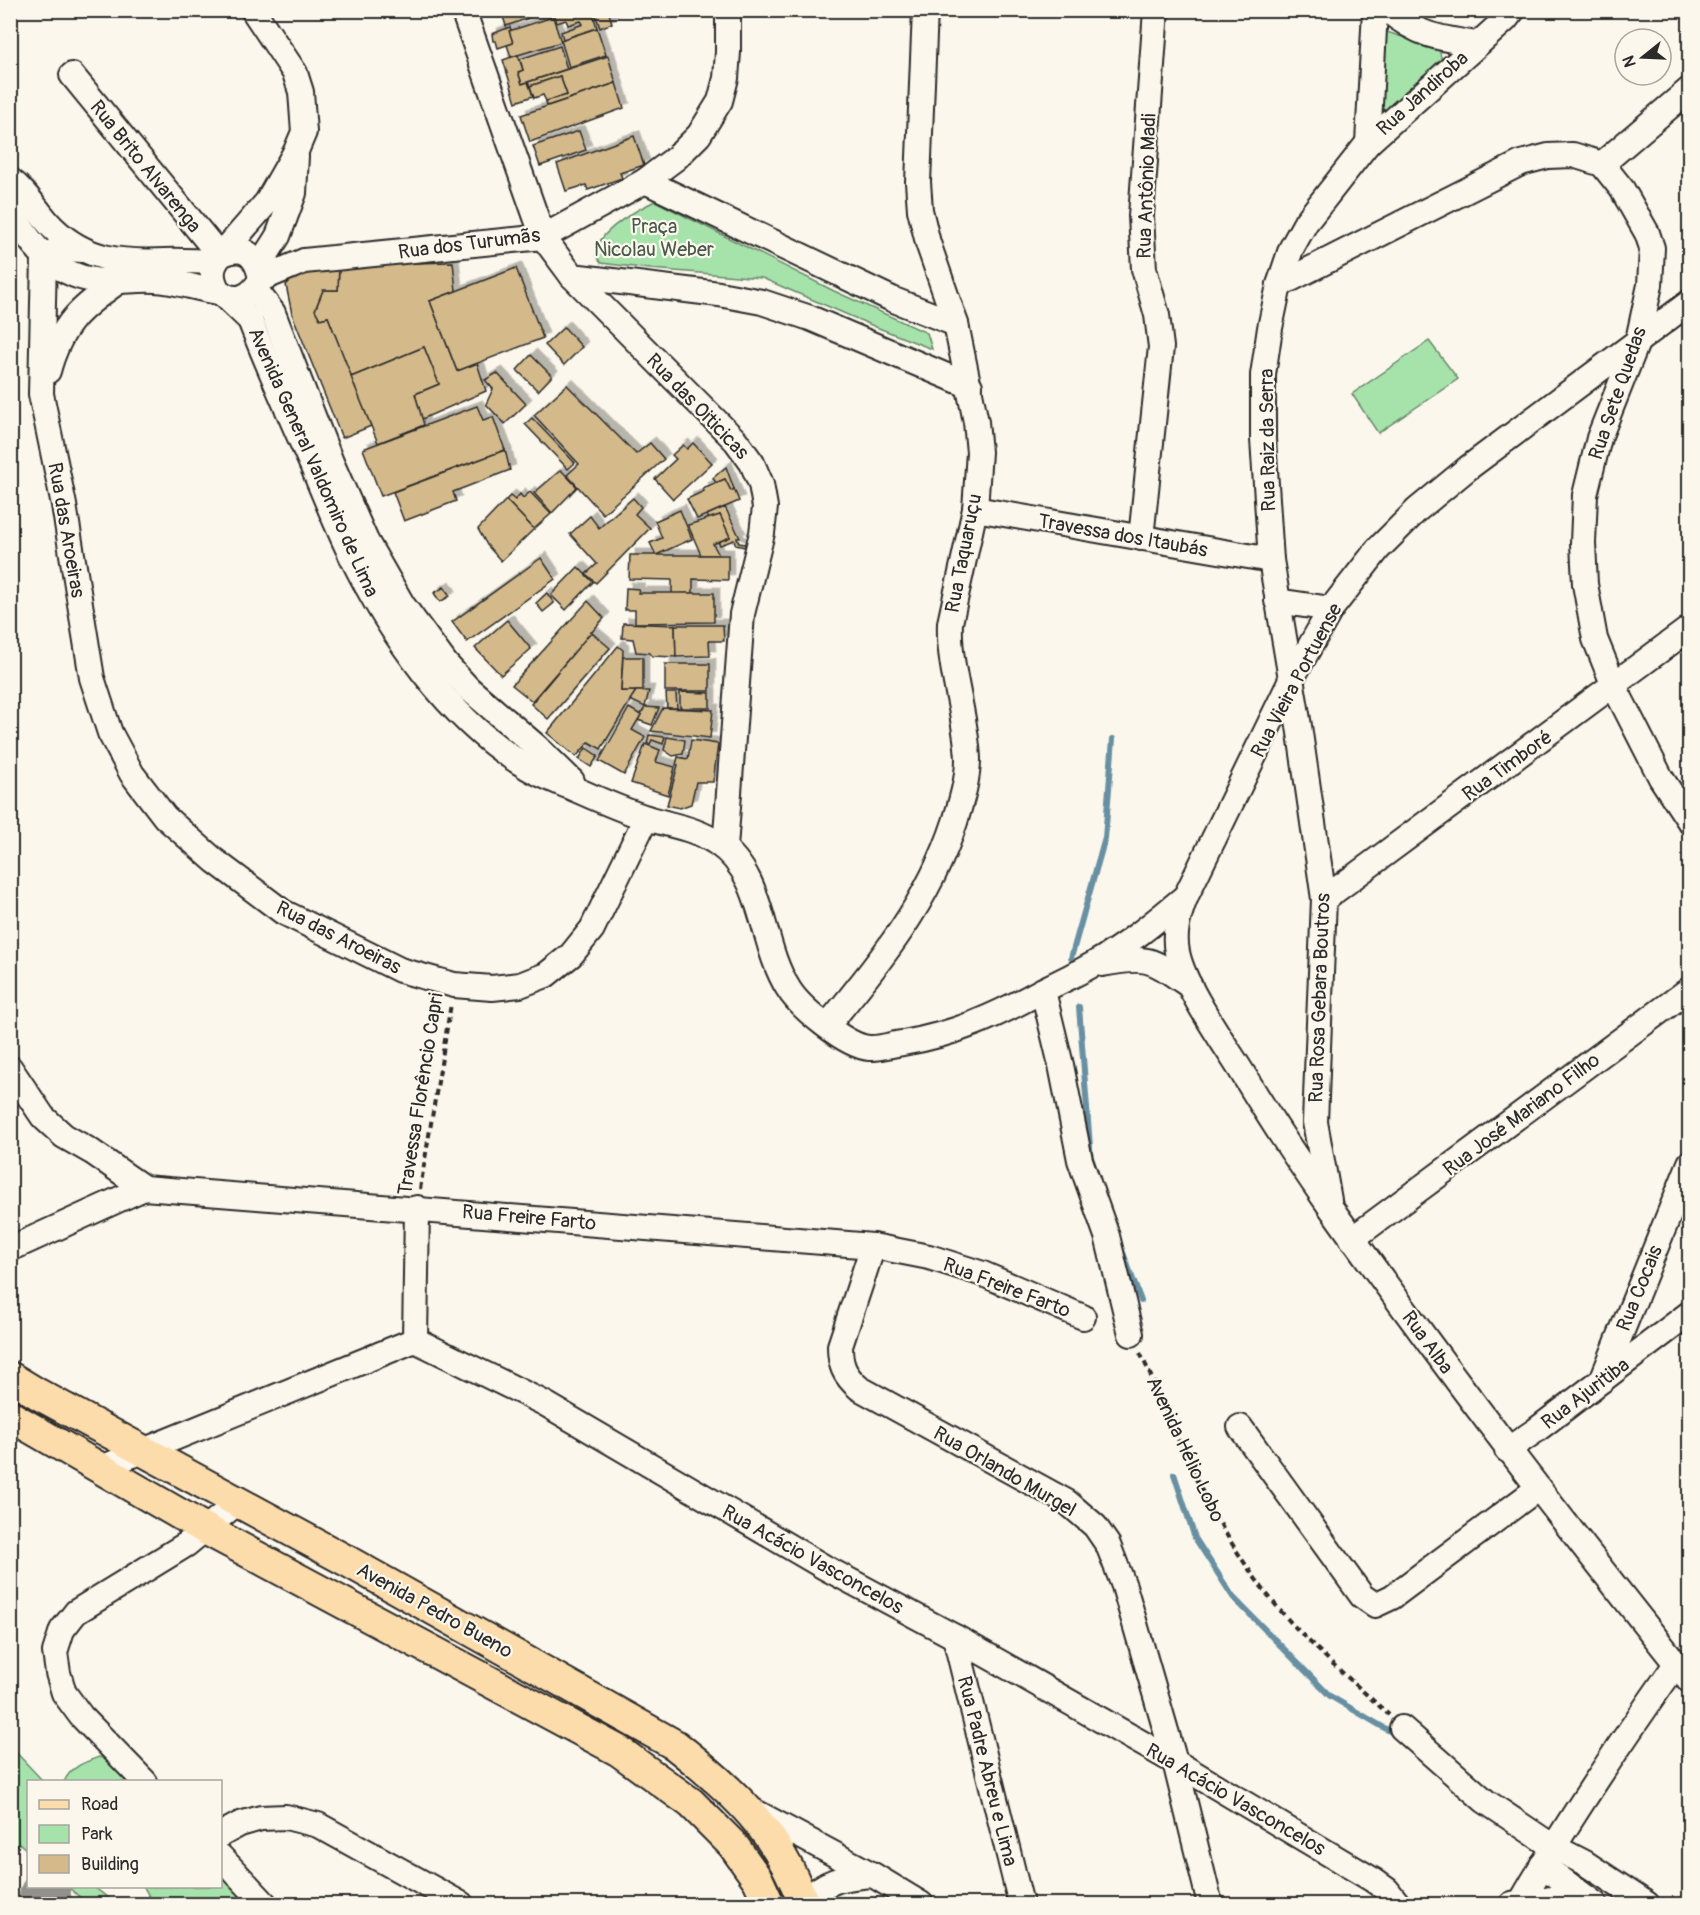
<svg xmlns="http://www.w3.org/2000/svg" width="1700" height="1915" font-family="Pangolin,sans-serif">
<defs>
<filter id="shadow"><feDropShadow dx="5.5" dy="-5.5" stdDeviation="0" flood-color="#0004"/></filter>
</defs>
<rect width="100%" height="100%" fill="#fbf7ec"/>
<filter id="ink" filterUnits="userSpaceOnUse"><feTurbulence type="fractalNoise" baseFrequency=".0167" numOctaves="2"/><feDisplacementMap in="SourceGraphic" scale="12" xChannelSelector="R" yChannelSelector="G"/><feConvolveMatrix kernelMatrix="1 2 1 2 8 2 1 2 1" color-interpolation-filters="sRGB"/></filter>
<g filter="url(#ink)">
<g fill="#a6e3aa" stroke="#68876a" stroke-width="1.5">
<path d="M 1384,31 L 1439,49 L 1442,61 L 1381,117 L 1378,35 Z"/>
<path d="M 655,201 L 834,291 L 927,333 L 932,349 L 876,327 L 762,278 L 650,269 L 601,263 C 580,240 638,209 655,201 Z"/>
<path d="M 1429,341 L 1458,379 L 1378,433 L 1352,394 Z"/>
<path d="M 10,1746 L 43,1781 L 28,1782 L 28,1851 L 19,1843 L 11,1854 Z"/>
<path d="M 99,1757 L 115,1762 L 134,1782 L 64,1782 C 70,1767 85,1762 99,1757 Z"/>
<path d="M 221,1867 L 256,1904 L 153,1904 L 144,1887 L 220,1886 Z"/>
<path d="M 68,1887 L 94,1887 L 116,1904 L 88,1904 Z"/>
</g>
<g fill="none" stroke-linecap="round" stroke-linejoin="round">
<g stroke="#6790a2" stroke-width="6">
<path d="M 1071,958 L 1105,838 L 1113,739"/>
<path d="M 1079,1007 L 1091,1159"/>
<path d="M 1122,1250 L 1141,1301"/>
<path d="M 1174,1474 L 1195,1538 L 1233,1597 L 1330,1696 L 1393,1733"/>
</g>
<path stroke="#93918c" stroke-width="52" d="M 45,1896 L 46,1904"/>
</g>
<g fill="#d4ba8a" stroke="#2b2b2b" stroke-width="1.5" filter="url(#shadow)">
<path d="M 501,10 L 552,10 L 506,26 Z"/>
<path d="M 562,10 L 592,10 L 597,28 L 563,39 L 561,32 L 583,24 L 581,21 L 568,25 L 566,20 L 557,23 L 554,13 Z"/>
<path d="M 594,10 L 608,10 L 612,23 L 600,28 Z"/>
<path d="M 553,17 L 561,42 L 511,57 L 507,45 L 513,43 L 509,31 Z"/>
<path d="M 510,27 L 511,30 L 509,31 L 513,43 L 498,48 L 496,41 L 493,41 L 492,34 Z"/>
<path d="M 597,28 L 606,55 L 569,67 L 561,40 Z"/>
<path d="M 560,46 L 567,69 L 522,84 L 518,72 L 523,70 L 520,59 Z"/>
<path d="M 518,55 L 523,70 L 518,72 L 522,84 L 528,82 L 533,96 L 516,102 L 503,60 Z"/>
<path d="M 608,56 L 616,83 L 547,106 L 546,101 L 567,95 L 560,76 L 530,86 L 528,82 Z"/>
<path d="M 560,76 L 567,95 L 546,101 L 543,95 L 534,98 L 530,86 Z"/>
<path d="M 616,83 L 624,108 L 530,142 L 521,115 Z"/>
<path d="M 579,131 L 586,150 L 540,166 L 533,146 Z"/>
<path d="M 634,136 L 644,165 L 620,173 L 622,178 L 588,190 L 586,185 L 566,191 L 557,164 Z"/>
<path d="M 453,262 L 456,291 L 430,301 L 457,371 L 477,363 L 486,391 L 422,419 L 415,394 L 439,384 L 424,347 L 351,377 L 328,317 L 320,319 L 315,310 L 323,290 L 338,290 L 339,265 Z"/>
<path d="M 339,265 L 338,290 L 323,290 L 315,310 L 320,319 L 328,317 L 371,426 L 342,438 L 292,314 L 286,285 L 297,274 Z"/>
<path d="M 516,268 L 543,338 L 457,371 L 430,301 Z"/>
<path d="M 564,327 L 582,347 L 564,365 L 545,345 Z"/>
<path d="M 424,347 L 439,384 L 415,394 L 424,425 L 378,443 L 351,377 Z"/>
<path d="M 531,355 L 552,376 L 538,391 L 517,370 Z"/>
<path d="M 497,373 L 526,404 L 505,424 L 486,404 L 493,389 L 485,380 Z"/>
<path d="M 567,385 L 636,454 L 650,443 L 664,459 L 603,514 L 567,475 L 579,464 L 534,415 Z"/>
<path d="M 477,406 L 483,420 L 493,417 L 505,450 L 381,496 L 363,449 Z"/>
<path d="M 532,418 L 575,463 L 568,469 L 525,424 Z"/>
<path d="M 693,443 L 712,463 L 673,499 L 655,479 L 676,459 L 672,455 L 683,445 L 687,449 Z"/>
<path d="M 505,450 L 510,470 L 453,492 L 456,501 L 404,521 L 393,492 Z"/>
<path d="M 726,467 L 734,489 L 731,491 L 725,479 L 716,483 L 713,478 Z"/>
<path d="M 561,470 L 577,487 L 552,513 L 534,493 Z"/>
<path d="M 725,479 L 731,491 L 734,489 L 739,501 L 697,519 L 687,499 L 704,491 L 703,488 Z"/>
<path d="M 530,492 L 551,514 L 534,529 L 506,500 L 510,496 L 515,500 L 520,494 L 523,498 Z"/>
<path d="M 633,498 L 641,507 L 635,514 L 650,528 L 596,583 L 586,574 L 597,564 L 570,534 L 590,516 L 599,528 Z"/>
<path d="M 506,500 L 534,529 L 501,561 L 487,545 L 478,529 Z"/>
<path d="M 725,507 L 740,538 L 737,538 L 739,543 L 745,544 L 745,547 L 736,545 L 734,540 L 720,545 L 718,542 L 730,537 L 720,515 L 709,519 L 707,515 Z"/>
<path d="M 680,510 L 692,539 L 656,555 L 650,543 L 662,538 L 655,521 Z"/>
<path d="M 720,515 L 730,537 L 713,544 L 719,555 L 701,555 L 688,525 Z"/>
<path d="M 630,555 L 728,555 L 728,580 L 693,579 L 693,593 L 672,594 L 672,580 L 629,579 Z"/>
<path d="M 541,558 L 555,579 L 467,642 L 452,622 Z"/>
<path d="M 578,567 L 593,582 L 566,610 L 551,595 Z"/>
<path d="M 444,587 L 450,596 L 440,602 L 434,593 Z"/>
<path d="M 626,588 L 639,589 L 638,593 L 714,593 L 714,622 L 635,623 L 635,610 L 625,610 Z"/>
<path d="M 547,593 L 554,603 L 543,612 L 536,603 Z"/>
<path d="M 588,601 L 604,618 L 532,701 L 512,685 Z"/>
<path d="M 507,620 L 531,649 L 501,675 L 475,648 Z"/>
<path d="M 623,623 L 675,625 L 676,657 L 652,656 L 650,653 L 636,652 L 633,639 L 622,638 Z"/>
<path d="M 675,625 L 723,625 L 724,641 L 709,641 L 710,656 L 676,657 Z"/>
<path d="M 591,632 L 610,648 L 548,719 L 531,704 Z"/>
<path d="M 618,646 L 623,650 L 621,691 L 636,691 L 601,749 L 589,742 L 576,757 L 547,733 Z"/>
<path d="M 623,657 L 643,657 L 643,691 L 621,691 Z"/>
<rect x="665" y="664" width="45" height="27"/>
<path d="M 636,691 L 649,691 L 645,707 L 630,700 Z"/>
<path d="M 680,692 L 710,693 L 710,708 L 680,708 Z"/>
<path d="M 666,693 L 676,693 L 677,708 L 667,708 Z"/>
<path d="M 645,707 L 659,708 L 652,725 L 638,720 Z"/>
<path d="M 629,708 L 641,715 L 632,730 L 645,737 L 624,775 L 599,761 Z"/>
<path d="M 663,708 L 713,710 L 710,738 L 651,731 Z"/>
<path d="M 649,735 L 665,737 L 663,744 L 652,740 L 650,744 L 647,743 Z"/>
<path d="M 667,737 L 685,740 L 683,754 L 673,756 L 664,750 Z"/>
<path d="M 691,740 L 718,744 L 713,782 L 696,782 L 691,804 L 680,808 L 667,805 L 678,765 L 676,765 L 678,757 L 688,759 Z"/>
<path d="M 645,744 L 660,750 L 656,762 L 675,767 L 668,795 L 631,783 Z"/>
<path d="M 586,748 L 598,756 L 591,767 L 579,759 Z"/>
</g>
<g fill="none" stroke-linecap="round" stroke-linejoin="round">
<g stroke="#2b2b2b" stroke-width="28">
<g id="minor">
<path d="M 463,10 L 543,237 L 572,276 L 736,441 L 752,463 L 761,484 L 765,507 L 762,533 L 742,614 L 725,848"/>
<path d="M 1387,10 C 1419,36 1438,38 1477,44"/>
<path d="M 72,75 L 220,256"/>
<path d="M 1368,143 L 1375,10"/>
<path d="M 1602,164 L 1690,89"/>
<path d="M 10,180 C 28,193 38,213 53,228 C 86,260 121,263 165,261 C 181,260 198,262 215,262"/>
<path d="M 645,181 L 894,300 L 956,324"/>
<path d="M 10,208 C 30,246 57,279 104,281 C 121,282 138,279 155,280 C 177,281 197,289 219,292"/>
<path d="M 83,250 C 68,249 56,247 44,257 L 41,394 L 64,505 L 92,678 L 110,733 L 132,774 L 165,817 L 215,861 L 283,912 L 400,970 L 454,985 L 492,988 L 520,985 L 546,975 L 571,955 L 592,929 L 646,818"/>
<path d="M 221,255 C 245,243 257,256 261,279 C 251,297 237,304 219,292 C 211,279 210,268 220,256 L 267,202 L 296,151 L 304,132 L 301,92 L 295,73 L 253,10"/>
<path d="M 259,266 L 278,236 L 294,193 L 296,156"/>
<path d="M 572,276 L 719,294 L 762,302 L 810,318 L 970,386"/>
<path d="M 261,279 L 304,261 L 543,237 L 645,181 L 676,158 L 699,135 L 720,101 L 726,78 L 728,52 L 728,10"/>
<path d="M 1279,285 L 1521,163 L 1548,156 L 1573,155 L 1602,164 L 1622,189 L 1647,233 L 1652,248 L 1650,285 L 1638,340 L 1599,438 L 1585,495 L 1583,543 L 1585,584 L 1595,639 L 1614,686 L 1661,778 L 1690,822"/>
<path d="M 255,289 L 273,313 L 331,462 L 366,541 L 402,604 L 446,664 L 468,688 L 538,748 L 572,781"/>
<path d="M 225,296 L 250,320 C 269,369 291,417 312,465 C 324,494 336,524 350,553 C 388,632 450,722 527,767 C 540,775 556,781 570,787 C 595,798 621,810 647,818 C 672,826 695,828 717,843 C 766,876 759,942 788,988 C 799,1007 846,1046 869,1048 C 879,1049 893,1044 903,1043 C 956,1034 996,1016 1043,990 C 1060,982 1076,974 1092,965 C 1126,946 1156,921 1186,896"/>
<path d="M 1690,302 L 1468,468 L 1417,510 L 1378,549 L 1331,609 L 1291,680 L 1186,896 C 1179,914 1173,932 1177,952 C 1184,988 1225,1044 1245,1077 C 1296,1162 1354,1241 1413,1321 C 1502,1443 1595,1562 1690,1681"/>
<path d="M 48,371 C 61,324 80,308 119,281"/>
<path d="M 975,509 L 1271,560"/>
<path d="M 1141,538 L 1161,347 L 1157,315 L 1144,269 L 1141,216 L 1156,10"/>
<path d="M 1277,601 L 1331,609"/>
<path d="M 1324,899 L 1690,628"/>
<path d="M 1102,964 C 1149,955 1151,959 1190,986"/>
<path d="M 1043,991 L 1061,1065 L 1080,1160 L 1107,1236 L 1131,1334"/>
<path d="M 827,1026 C 880,962 929,902 955,822 C 961,802 968,780 968,759 C 966,713 948,668 950,623 L 975,509 L 979,452 L 976,422 L 956,324 L 928,243 L 920,210 L 918,182 L 925,10"/>
<path d="M 10,1068 L 43,1117 L 64,1136 L 92,1152 L 144,1188 L 873,1246 L 929,1257 L 983,1274 L 1083,1317"/>
<path d="M 1329,1200 L 1315,1122 L 1324,899 L 1299,726 L 1271,560 L 1263,439 L 1263,375 L 1270,328 L 1279,285 L 1291,249 L 1306,222 L 1368,143 L 1506,19 L 1513,10"/>
<path d="M 1352,1239 L 1690,989"/>
<path d="M 873,1246 L 840,1346 C 840,1365 844,1375 859,1388 L 1067,1502 L 1095,1526 L 1108,1545 L 1124,1586 L 1175,1762 L 1210,1904"/>
<path d="M 10,1249 L 144,1188"/>
<path d="M 415,1340 L 417,1208"/>
<path d="M 1602,1380 L 1690,1163"/>
<path d="M 1240,1427 L 1362,1596 L 1375,1605 L 1392,1597 L 1537,1489"/>
<path d="M 1507,1450 L 1535,1431 L 1690,1313"/>
<path d="M 101,1468 L 415,1340 L 544,1403 L 824,1567 L 955,1637 L 1175,1762 L 1373,1880 L 1387,1890 L 1398,1904"/>
<path d="M 955,1637 L 1021,1904"/>
<path d="M 1402,1728 L 1485,1801 L 1552,1846 L 1585,1863 L 1647,1904"/>
<path d="M 145,1782 L 81,1716 L 64,1693 L 58,1673 L 55,1652 L 62,1630 L 76,1612 L 187,1544 L 238,1502"/>
<path d="M 750,1809 L 873,1875 L 921,1904"/>
<path d="M 220,1835 L 240,1824 L 261,1818 L 286,1817 L 318,1825 L 461,1904"/>
<path d="M 220,1856 L 265,1904"/>
<path d="M 1542,1865 L 1595,1904"/>
<path d="M 804,1902 C 827,1879 841,1878 873,1875"/>
<path d="M 1521,1902 L 1584,1896"/>
<path d="M 1512,1904 L 1521,1902 C 1568,1820 1621,1742 1676,1664"/>
</g>
</g>
<g stroke="#2b2b2b" stroke-width="34">
<g id="major">
<path d="M 10,1377 L 38,1394 L 349,1562 L 675,1745 C 735,1792 777,1831 804,1904"/>
<path d="M 10,1416 L 207,1530 L 619,1751 L 691,1803 L 733,1845 L 758,1880 L 769,1904"/>
</g>
</g>
<g stroke="#2b2b2b" stroke-width="4" stroke-dasharray="6 4.5" stroke-linecap="butt">
<path d="M 420,1189 L 451,1004"/>
<path d="M 1140,1353 C 1166,1405 1184,1461 1213,1511 C 1236,1553 1265,1596 1298,1630 C 1327,1660 1359,1687 1389,1715"/>
</g>
<use href="#minor" stroke="#fbf7ec" stroke-width="24"/>
<use href="#major" stroke="#fddcac" stroke-width="30"/>
</g>
</g>
<g text-anchor="middle" stroke-width="4.5" stroke-linejoin="round" paint-order="stroke">
<g font-size="20" fill="#2b2b2b" stroke="#fbf7ec">
<text transform="translate(1422 93) rotate(-42)" y="7">Rua Jandiroba</text>
<text transform="translate(146 166) rotate(51)" y="7">Rua Brito Alvarenga</text>
<text transform="translate(1146 186) rotate(-88)" y="7">Rua Antônio Madi</text>
<text transform="translate(469 243) rotate(-7)" y="7">Rua dos Turumãs</text>
<text transform="translate(1617 393) rotate(-71)" y="7">Rua Sete Quedas</text>
<text transform="translate(698 406) rotate(46)" y="7">Rua das Oiticicas</text>
<text transform="translate(1267 440) rotate(-91)" y="7">Rua Raiz da Serra</text>
<text transform="translate(314 462) rotate(66)" y="7">Avenida General Valdomiro de Lima</text>
<text transform="translate(67 530) rotate(80)" y="7">Rua das Aroeiras</text>
<text transform="translate(1123 535) rotate(10)" y="7">Travessa dos Itaubás</text>
<text transform="translate(963 553) rotate(-79)" y="7">Rua Taquaruçu</text>
<text transform="translate(1296 680) rotate(-62)" y="7">Rua Vieira Portuense</text>
<text transform="translate(1507 765) rotate(-36)" y="7">Rua Timboré</text>
<text transform="translate(339 937) rotate(27)" y="7">Rua das Aroeiras</text>
<text transform="translate(1319 998) rotate(-88)" y="7">Rua Rosa Gebara Boutros</text>
<text transform="translate(420 1094) rotate(-81)" y="7">Travessa Florêncio Capri</text>
<text transform="translate(1521 1114) rotate(-37)" y="7">Rua José Mariano Filho</text>
<text transform="translate(529 1217) rotate(5)" y="7">Rua Freire Farto</text>
<text transform="translate(1007 1287) rotate(21)" y="7">Rua Freire Farto</text>
<text transform="translate(1639 1288) rotate(-68)" y="7">Rua Cocais</text>
<text transform="translate(1428 1342) rotate(54)" y="7">Rua Alba</text>
<text transform="translate(1585 1393) rotate(-37)" y="7">Rua Ajuritiba</text>
<text transform="translate(1186 1449) rotate(65)" y="7">Avenida Hélio Lobo</text>
<text transform="translate(1005 1471) rotate(30)" y="7">Rua Orlando Murgel</text>
<text transform="translate(813 1559) rotate(29)" y="7">Rua Acácio Vasconcelos</text>
<text transform="translate(435 1610) rotate(29)" y="7">Avenida Pedro Bueno</text>
<text transform="translate(988 1771) rotate(76)" y="7">Rua Padre Abreu e Lima</text>
<text transform="translate(1236 1799) rotate(30)" y="7">Rua Acácio Vasconcelos</text>
</g>
<g font-size="20" fill="#4a594b" stroke="#fbf7ec">
<text x="654" y="233">Praça<tspan x="654" dy="23">Nicolau Weber</tspan></text>
</g>
</g>
<rect width="1700" height="1915" fill="none" stroke="#fbf7ec" stroke-width="36"/>
<rect x="18" y="18" width="1664" height="1879" fill="none" stroke="#2b2b2b" stroke-width="2" filter="url(#ink)"/>
<rect x="27" y="1780" width="195" height="108" fill="#fbf7ec" stroke="#a8a59f" stroke-width="1.5"/>
<rect x="39" y="1800" width="30" height="9" fill="#fddcac" stroke="#a8a59f" stroke-width="1.5"/>
<text x="81" y="1810" font-size="18" fill="#2b2b2b">Road</text>
<rect x="39" y="1825" width="30" height="18" fill="#a6e3aa" stroke="#a8a59f" stroke-width="1.5"/>
<text x="81" y="1840" font-size="18" fill="#2b2b2b">Park</text>
<rect x="39" y="1855" width="30" height="18" fill="#d4ba8a" stroke="#a8a59f" stroke-width="1.5"/>
<text x="81" y="1870" font-size="18" fill="#2b2b2b">Building</text>
<g transform="translate(1643 57) rotate(252)"><circle r="28" fill="#fbf7ec" stroke="#a8a59f" stroke-width="1.5"/>
<path d="M0-4.5L10 22L0 15L-10 22Z" fill="#2b2b2b"/>
<text y="-9" font-size="16" font-weight="bold" text-anchor="middle" fill="#2b2b2b">N</text>
</g>
</svg>
